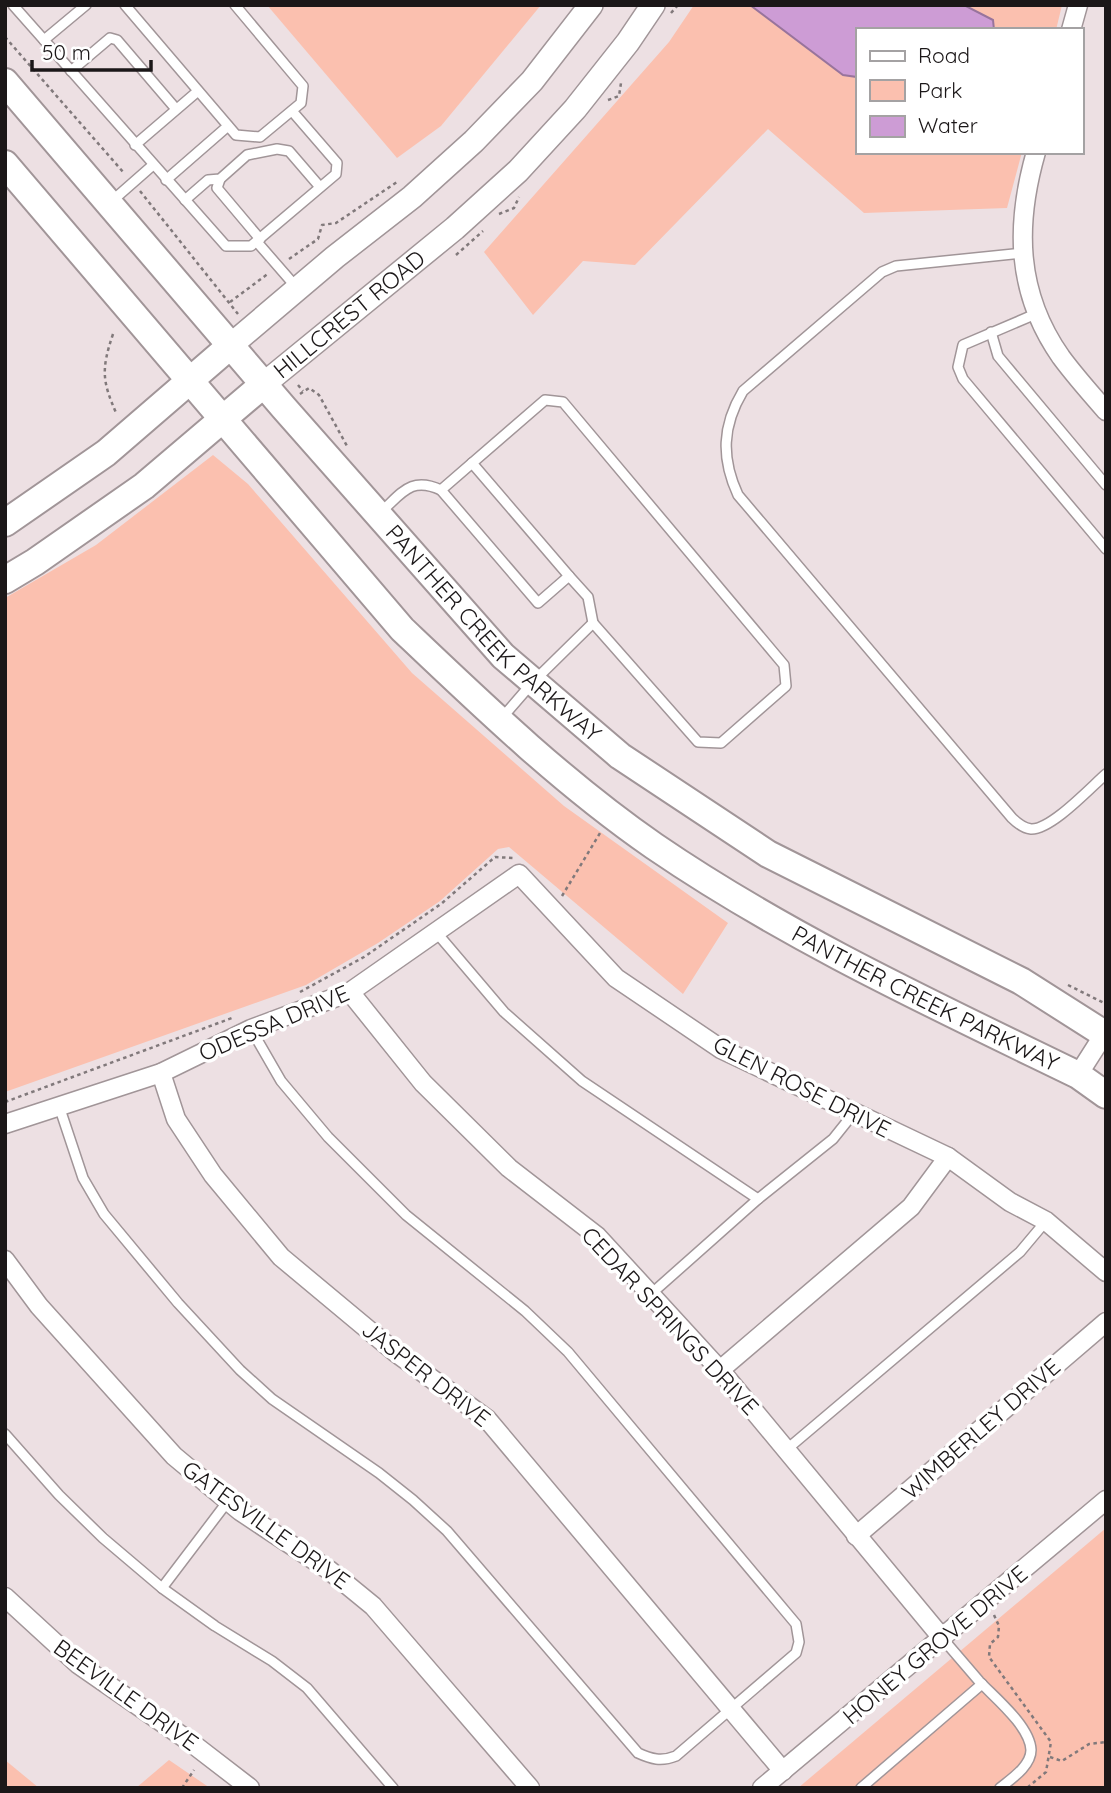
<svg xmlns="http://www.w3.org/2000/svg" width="1111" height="1793" font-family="Quicksand,sans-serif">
<rect width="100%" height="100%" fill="#ede0e3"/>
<g fill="#fbc0af">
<path d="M 267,5 L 541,5 L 441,126 L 397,158 Z"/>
<path d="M 694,5 L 1062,5 L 1056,30 L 857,30 L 857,152 L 1022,152 L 1007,208 L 864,213 L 768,129 L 635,265 L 583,261 L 533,315 L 484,252 L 669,42 Z"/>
<path d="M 213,455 L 248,484 L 412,673 L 564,806 L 728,923 L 683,994 L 509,847 L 498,849 L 440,901 L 378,943 L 306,985 L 5,1092 L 5,598 L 96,545 Z"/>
<path d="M 1106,1528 L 1106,1788 L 798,1788 Z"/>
<path d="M 5,1760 L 39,1788 L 5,1788 Z"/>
<path d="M 169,1760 L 210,1788 L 136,1788 Z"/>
</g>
<path fill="#cd9cd5" stroke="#98749c" stroke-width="2" d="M 750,5 L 964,5 L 993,20 L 994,30 L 857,30 L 857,77 L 843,75 Z"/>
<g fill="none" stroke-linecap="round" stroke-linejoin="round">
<g stroke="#a19598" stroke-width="12">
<g id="service">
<path d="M 13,5 L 44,40 L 86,5"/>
<path d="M 125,5 L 236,135 L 260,137 L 301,103 L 303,86 L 235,5"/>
<path d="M 44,40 L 226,246 L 251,246 L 336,174 L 337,163 L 292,111"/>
<path d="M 71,71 L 110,38 L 117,40 L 176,109"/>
<path d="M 135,145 L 198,91"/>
<path d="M 220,179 L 217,188 L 260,239"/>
<path d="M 166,180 L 228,126"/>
<path d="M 185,200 L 208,180 L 220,179 L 247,155 L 277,149 L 289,151 L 320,187"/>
<path d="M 112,201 L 153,165"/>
<path d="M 257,242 L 297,288"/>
<path d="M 1023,253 L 896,266 L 882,272 L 743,391 C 722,426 721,458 738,495 L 1012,818 C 1018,824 1023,828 1031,829 C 1051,830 1090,788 1106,774"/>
<path d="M 1038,313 L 963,345 L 958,367 L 963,379 L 1106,549"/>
<path d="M 991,332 L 998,356 L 1106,485"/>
<path d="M 472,463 L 569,576"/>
<path d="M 441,490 L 538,603 L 569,576 L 588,597 L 593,623"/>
<path d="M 381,512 C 402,493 411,476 441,490 L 545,400 L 563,402 L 784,665 L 786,686 L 721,743 L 698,742 L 593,623 L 533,682 L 501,719"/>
<path d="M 436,932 L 504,1012 L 582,1081 L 758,1199"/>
<path d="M 59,1106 L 83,1178 L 104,1214 L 178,1303 L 240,1370 L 272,1399 L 379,1473 L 413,1500 L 447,1531 L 638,1753 C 651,1759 661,1762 676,1756 L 796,1653 L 799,1642 L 796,1624 L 568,1352 L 525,1311 L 406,1215 L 328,1137 L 281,1081 L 251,1029"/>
<path d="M 651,1294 L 758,1199 L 833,1139 L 853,1114"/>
<path d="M 5,1434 L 59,1495 L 103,1538 L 162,1588 L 215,1626 L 272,1661 L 307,1688 L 393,1788"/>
<path d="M 786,1450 L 1020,1252 L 1046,1221"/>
<path d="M 162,1588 L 228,1501"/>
<path d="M 943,1639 C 955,1653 967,1667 979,1681 C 994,1697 1030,1726 1031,1750 C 1031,1766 1011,1779 1000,1788"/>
<path d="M 861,1788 L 982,1684"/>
</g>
</g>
<g stroke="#a19598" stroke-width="21">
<g id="minor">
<path d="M 1071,30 L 1078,5"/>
<path d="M 1036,152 C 1015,225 1016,293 1061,357 C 1075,376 1091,394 1106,411"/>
<path d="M 350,992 L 423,1083 L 509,1168 L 597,1236 L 720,1370 L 943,1639"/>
<path d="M 161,1073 L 176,1119 L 213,1175 L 281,1257 L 395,1352 L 487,1419 L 783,1771"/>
<path d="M 1078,1075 L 1106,1031"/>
<path d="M 5,1124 L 161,1073 L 251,1029 L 350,992 L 519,874 L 616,978 L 721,1049 L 948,1157 L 1010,1202 L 1046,1221 L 1106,1272"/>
<path d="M 5,1260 L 39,1306 L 174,1456 L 240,1511 L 329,1570 L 373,1606 L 530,1788"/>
<path d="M 720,1370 L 911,1207 L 948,1157"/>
<path d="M 856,1536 L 1106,1322"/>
<path d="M 5,1597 L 78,1664 L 189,1741 L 250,1788"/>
<path d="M 762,1788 L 1106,1500"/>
</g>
</g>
<g stroke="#a19598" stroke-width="26">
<g id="tertiary">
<path d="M 230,346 L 335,257 L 412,197 L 474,141 L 532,81 L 591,5"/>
<path id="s1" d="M 264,384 L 455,228 L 518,171 L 575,109 L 628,42 L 653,5"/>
</g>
</g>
<g stroke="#a19598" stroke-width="30">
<g id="secondary">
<path id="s2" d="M 5,82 L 284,408 L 503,656 L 620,756 L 768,854 L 1021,981 L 1106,1035"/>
<path id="s3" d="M 5,164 L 402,629 C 482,705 563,783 654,846 C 787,937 934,1005 1078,1075 L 1106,1095"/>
<path d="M 5,523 L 106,453 L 230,346"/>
<path d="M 5,580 L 35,562 L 144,486 L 264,384"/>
</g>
</g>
<g stroke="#81797b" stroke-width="2.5" stroke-dasharray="3.5 3.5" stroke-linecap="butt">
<path d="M 671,13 L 678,5"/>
<path d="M 5,37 L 124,173"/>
<path d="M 608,100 L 619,96 L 621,83"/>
<path d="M 140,191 L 238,314"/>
<path d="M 499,214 L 514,208 L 519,197"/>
<path d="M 456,255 L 483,231"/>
<path d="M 289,259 L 318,239 L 322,225 L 336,223 L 397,182"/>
<path d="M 230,302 L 269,273"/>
<path d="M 113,334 C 101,370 102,381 117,415"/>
<path d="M 298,385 L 303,391"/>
<path d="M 300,394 L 309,388 L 319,395 L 347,446"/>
<path d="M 562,896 L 600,833"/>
<path d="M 1068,985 L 1106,1004"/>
<path d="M 300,992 L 364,957 L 441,904 L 495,857 L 513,858"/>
<path d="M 5,1102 L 232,1018"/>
<path d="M 994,1615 L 999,1626 L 998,1637 L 990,1644 L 989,1657 L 1051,1742 L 1046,1772 L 1027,1788"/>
<path d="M 1050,1757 L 1062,1761 L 1089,1744 L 1106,1742"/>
<path d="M 182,1788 L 194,1770"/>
</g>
<use href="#service" stroke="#fff" stroke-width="9"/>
<use href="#minor" stroke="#fff" stroke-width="18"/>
<use href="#tertiary" stroke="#fff" stroke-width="23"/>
<use href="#secondary" stroke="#fff" stroke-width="26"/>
</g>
<g text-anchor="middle" stroke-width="7" stroke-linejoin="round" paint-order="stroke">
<g font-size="23" fill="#1b1718" stroke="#fff">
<text dy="8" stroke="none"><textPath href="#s1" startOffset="110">HILLCREST ROAD</textPath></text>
<text dy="8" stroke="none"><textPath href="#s2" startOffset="737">PANTHER CREEK PARKWAY</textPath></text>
<text dy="8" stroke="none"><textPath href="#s3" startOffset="1256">PANTHER CREEK PARKWAY</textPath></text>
<text transform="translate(274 1023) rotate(-23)" y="8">ODESSA DRIVE</text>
<text transform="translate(802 1087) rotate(27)" y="8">GLEN ROSE DRIVE</text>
<text transform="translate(670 1321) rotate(47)" y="8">CEDAR SPRINGS DRIVE</text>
<text transform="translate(426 1374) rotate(38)" y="8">JASPER DRIVE</text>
<text transform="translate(981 1429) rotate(-41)" y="8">WIMBERLEY DRIVE</text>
<text transform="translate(266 1525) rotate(36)" y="8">GATESVILLE DRIVE</text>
<text transform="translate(935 1645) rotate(-40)" y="8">HONEY GROVE DRIVE</text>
<text transform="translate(126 1695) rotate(36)" y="8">BEEVILLE DRIVE</text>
</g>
</g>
<rect width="1111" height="1793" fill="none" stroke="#1b1718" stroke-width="14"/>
<rect x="856" y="28" width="228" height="126" fill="#ffffff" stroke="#a4a2a3" stroke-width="2"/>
<rect x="870" y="51" width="35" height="10" fill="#ffffff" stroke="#a4a2a3" stroke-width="2"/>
<text x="918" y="63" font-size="21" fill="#1b1718">Road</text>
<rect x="870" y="80" width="35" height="21" fill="#fbc0af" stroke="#a4a2a3" stroke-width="2"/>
<text x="918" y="98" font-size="21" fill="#1b1718">Park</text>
<rect x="870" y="116" width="35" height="21" fill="#cd9cd5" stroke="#a4a2a3" stroke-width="2"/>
<text x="918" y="133" font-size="21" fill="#1b1718">Water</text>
<path d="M32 60v10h119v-10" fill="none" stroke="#1b1718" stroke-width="3.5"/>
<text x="42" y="60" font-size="21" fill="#1b1718" stroke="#ffffff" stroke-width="5" paint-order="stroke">50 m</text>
</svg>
